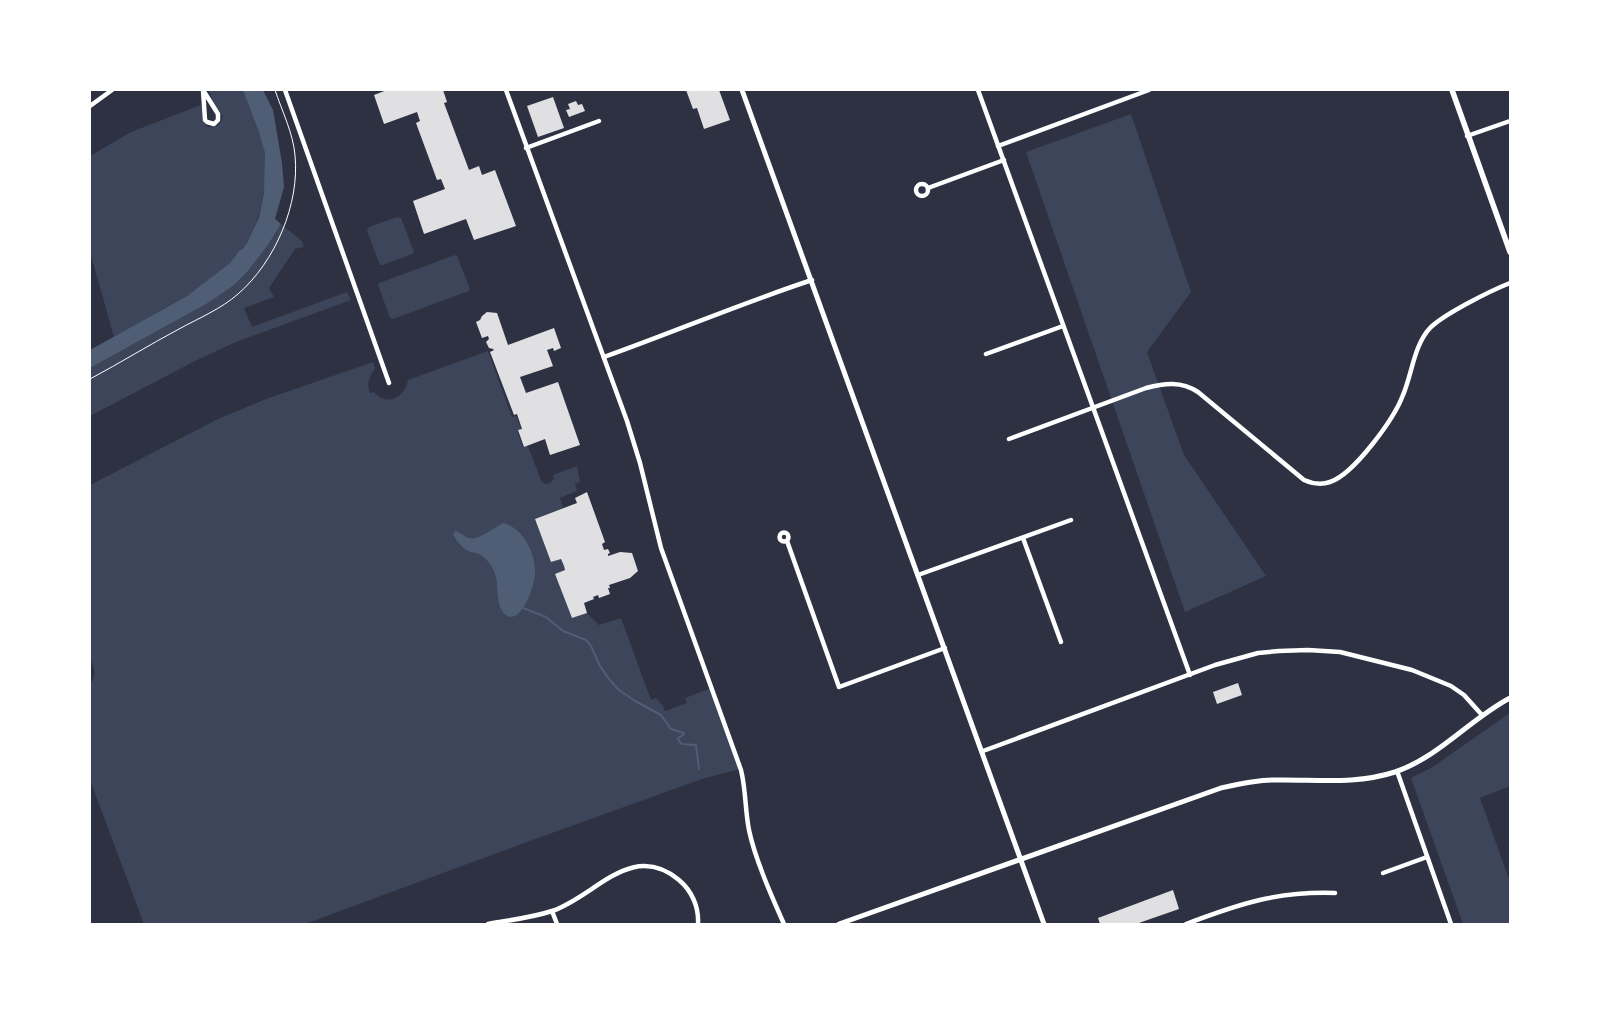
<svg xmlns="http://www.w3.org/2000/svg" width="1600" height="1014" font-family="Commissioner,sans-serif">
<rect width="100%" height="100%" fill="#2d3142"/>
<g fill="#3c4559">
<path d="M 209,90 L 243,90 C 251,110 261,131 265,153 C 269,186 260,221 243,250 L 239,251 L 230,263 L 219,272 L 187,296 L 114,337 L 90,252 L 90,156 L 131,132 L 201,105 C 204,114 199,121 208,127 L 217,126 C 228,116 220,113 215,106 C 212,102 211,95 209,90 Z"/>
<path d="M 1131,114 L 1191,292 L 1147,352 L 1184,455 L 1266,576 L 1185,612 L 1026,152 Z"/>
<path d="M 397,217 L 401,218 L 414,252 L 412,254 L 383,265 L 380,265 L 367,231 L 369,227 Z"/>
<path d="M 281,224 L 302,241 L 304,247 L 295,249 L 269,288 L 274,297 L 244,308 L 252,327 L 347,292 L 351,300 L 236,342 L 195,361 L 90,416 L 90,368 L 208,303 L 233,286 L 248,271 L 268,245 Z"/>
<path d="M 455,255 L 457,256 L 470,289 L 469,291 L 393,319 L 390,318 L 378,285 L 379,283 Z"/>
<path d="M 488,351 L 512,417 L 516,416 L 521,429 L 517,431 L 523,447 L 528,446 L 541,480 L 545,484 L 550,483 L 554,479 L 553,475 L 577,466 L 580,482 L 575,484 L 577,491 L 560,498 L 563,508 L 535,519 L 551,562 L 561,559 L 565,570 L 555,574 L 572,618 L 587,613 L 599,625 L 621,618 L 651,700 L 656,698 L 663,706 L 665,711 L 687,703 L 685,698 L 711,688 L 740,769 L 702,779 L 538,838 L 305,924 L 144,924 L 90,780 L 90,684 C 97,676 94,667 90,658 L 90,485 L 218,419 L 266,399 L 373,362 L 375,368 C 370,377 366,383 370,393 L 374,392 C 386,407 405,398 408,380 Z"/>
<path d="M 1510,713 L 1510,786 L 1480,798 L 1510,882 L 1510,924 L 1463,924 L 1411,778 L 1431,768 Z"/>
</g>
<g fill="#4f5d75">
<path d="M 243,90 L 263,90 L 273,110 L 282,163 L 284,187 L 275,219 L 281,224 L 268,245 L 248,271 L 233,286 L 208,303 L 90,368 L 90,350 L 187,296 L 230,263 L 239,251 L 243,249 L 248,241 L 259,217 L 264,193 L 265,153 L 259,132 Z"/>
<path d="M 503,523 C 524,528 536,554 535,574 C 535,585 521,626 506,615 C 494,606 500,584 494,571 C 490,563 485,556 476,553 C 472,552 469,552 465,549 C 460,546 457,540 453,535 L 455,531 C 461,532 464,537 470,538 C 478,541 495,527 503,523 Z"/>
</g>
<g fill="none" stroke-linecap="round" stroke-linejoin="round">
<path stroke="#4f5d75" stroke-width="2" d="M 523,608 L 546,617 L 563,631 L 586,640 L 591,646 L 600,666 L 609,679 L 619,690 L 635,701 L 661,715 L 671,729 L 684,733 L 683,735 L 678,738 L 679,741 L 682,744 L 696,745 L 699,769"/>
</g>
<g fill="#e0e0e3">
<path d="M 387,90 L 443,90 L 447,102 L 444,103 L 469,170 L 479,166 L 482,175 L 495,170 L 516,226 L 474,240 L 466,219 L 424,234 L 413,201 L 445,189 L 441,179 L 437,180 L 416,123 L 420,121 L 417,112 L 384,124 L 374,95 Z"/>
<path d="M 686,90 L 719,90 L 730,120 L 704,129 L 697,108 L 693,109 Z"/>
<path d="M 553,97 L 564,128 L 538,137 L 527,106 Z"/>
<path d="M 576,101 L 578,105 L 582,104 L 585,111 L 569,117 L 566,110 L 570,109 L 568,104 Z"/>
<path d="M 487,312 L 497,313 L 508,345 L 554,328 L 561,348 L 554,351 L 553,348 L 547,350 L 553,366 L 520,377 L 526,393 L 558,382 L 580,445 L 550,455 L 545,439 L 524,447 L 518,430 L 522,429 L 517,414 L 514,415 L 490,352 L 494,350 L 493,349 L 489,348 L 486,342 L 489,339 L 488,336 L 482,338 L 476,322 L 480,320 L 482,316 Z"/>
<path d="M 587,492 L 605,542 L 602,544 L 604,550 L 608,549 L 610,553 L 608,554 L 608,556 L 620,552 L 632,553 L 638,571 L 630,578 L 609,585 L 610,588 L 608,588 L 610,594 L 599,598 L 598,595 L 593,597 L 594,599 L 584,603 L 587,613 L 572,618 L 555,574 L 565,570 L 564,566 L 561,559 L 551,562 L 535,519 L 577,503 L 575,498 Z"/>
<path d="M 1238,683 L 1242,695 L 1217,704 L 1213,692 Z"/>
<path d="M 1173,890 L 1179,909 L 1136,924 L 1100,924 L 1098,918 Z"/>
</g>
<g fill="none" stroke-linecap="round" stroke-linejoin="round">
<path stroke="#fff" stroke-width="1" d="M 90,379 C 120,363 149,345 179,329 C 199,318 221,309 238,294 C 275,262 300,204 295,155 C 293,133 282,111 275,90"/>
<g stroke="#fff" stroke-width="4.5">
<path d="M 203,90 L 218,114 L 218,120 L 214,124 L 207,122 L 205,120 Z"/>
<path d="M 285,90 L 389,383"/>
<path d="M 506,90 L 627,421 L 640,463 L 661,548 L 741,770 C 746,790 745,810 749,830 C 755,859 772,897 784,924"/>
<path d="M 978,90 L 1190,675"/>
<path d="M 90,106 L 112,90"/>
<path d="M 1467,136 L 1510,121"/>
<path d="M 998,146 L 1149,90"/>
<path d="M 526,148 L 599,121"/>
<circle cx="922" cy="190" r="6"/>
<path d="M 928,188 L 1004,160"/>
<path d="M 986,354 L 1063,326"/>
<path d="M 604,357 C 674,332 742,303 812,280"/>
<path d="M 1009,439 L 1146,388 C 1165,383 1181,381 1198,392 L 1304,480 C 1313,484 1321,485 1330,482 C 1354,474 1394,419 1403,395 C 1412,374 1414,345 1430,328 C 1444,314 1490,291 1510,283"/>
<circle cx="784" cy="537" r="4.5"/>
<path d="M 1023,538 L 1061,642"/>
<path d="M 787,541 L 839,687 L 945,648"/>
<path d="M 918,575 L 1071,520"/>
<path d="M 983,751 L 1215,665 L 1258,653 L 1279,651 L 1308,650 L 1340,652 L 1412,670 L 1451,686 L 1464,695 L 1482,715"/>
<path d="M 1397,771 L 1451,924"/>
<path d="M 1383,873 L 1427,857"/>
<path d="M 552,911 L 557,924"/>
<path d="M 488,924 C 509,920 531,918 552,911 C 595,897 631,840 679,880 C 692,891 699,907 698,924"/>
<path d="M 1186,924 C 1239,904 1277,891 1335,893"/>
</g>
<g stroke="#fff" stroke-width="5">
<path d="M 742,90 L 1044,924"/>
<path d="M 839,924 L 1221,788 C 1239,784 1256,780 1274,780 C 1315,779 1355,785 1395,772 C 1439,757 1470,719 1510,698"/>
</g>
<path stroke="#fff" stroke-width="5.5" d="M 1452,90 L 1510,252"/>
</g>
<rect width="1600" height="1014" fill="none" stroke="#ffffff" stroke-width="182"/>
</svg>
